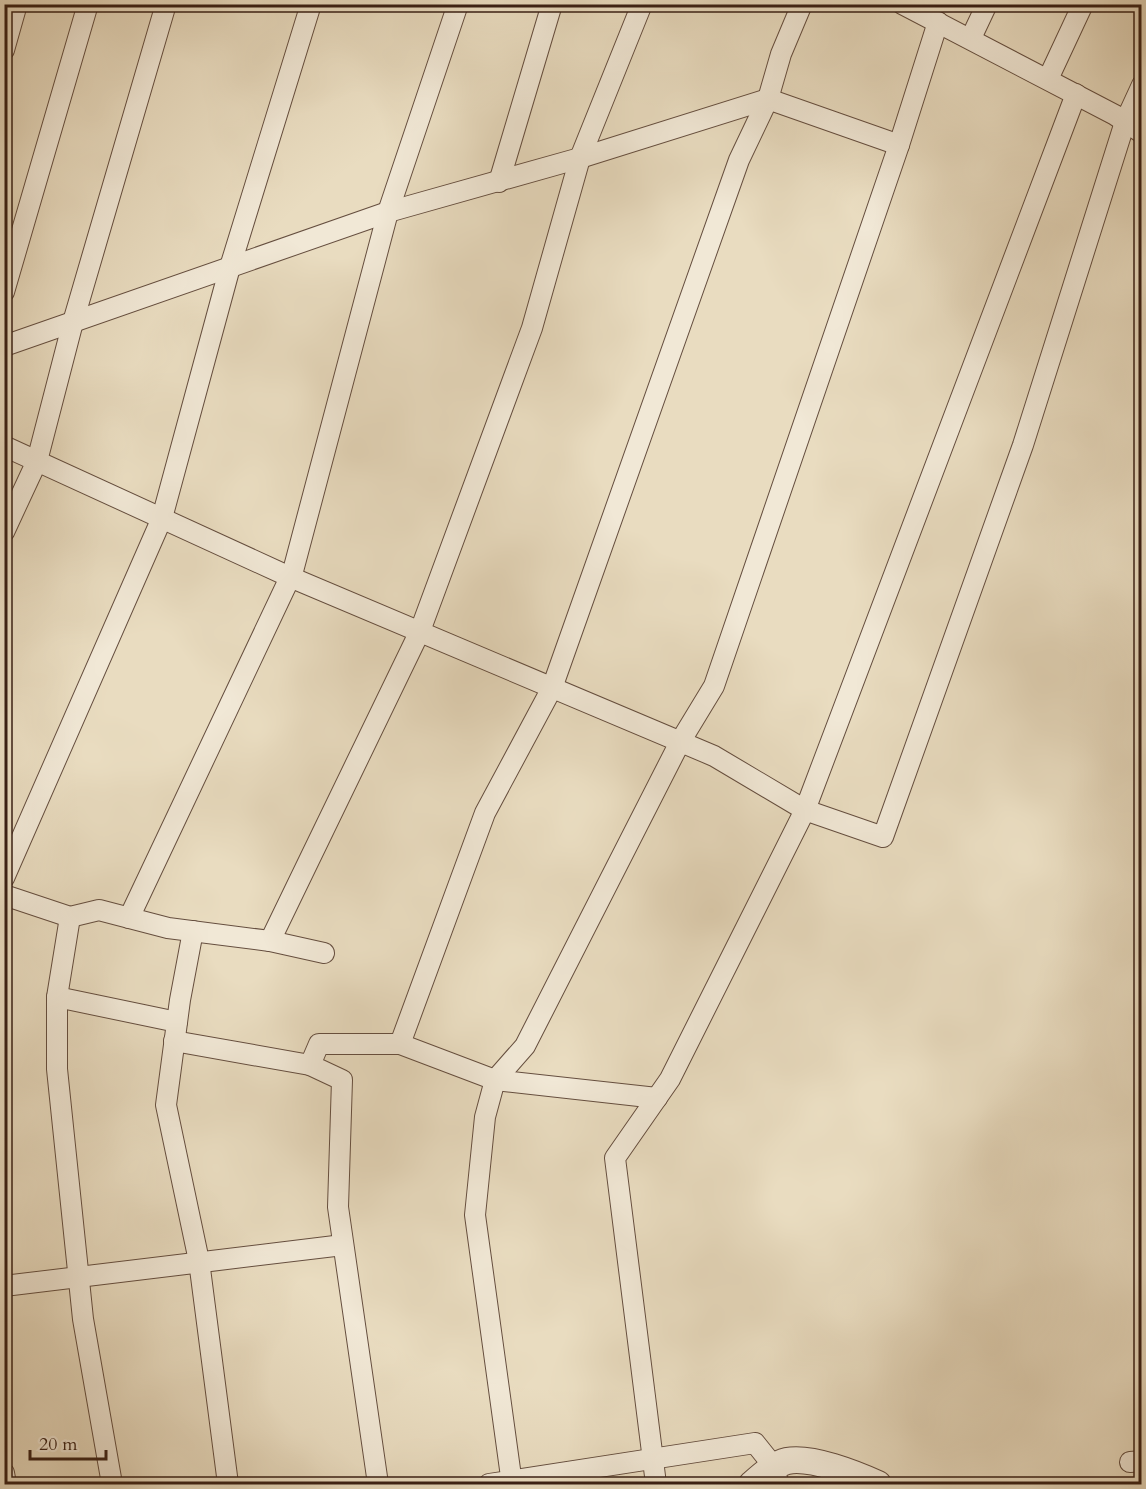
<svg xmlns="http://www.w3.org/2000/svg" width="1146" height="1489" font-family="Cardo,serif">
<rect width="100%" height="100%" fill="#e9dcc0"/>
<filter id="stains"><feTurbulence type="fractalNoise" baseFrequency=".00333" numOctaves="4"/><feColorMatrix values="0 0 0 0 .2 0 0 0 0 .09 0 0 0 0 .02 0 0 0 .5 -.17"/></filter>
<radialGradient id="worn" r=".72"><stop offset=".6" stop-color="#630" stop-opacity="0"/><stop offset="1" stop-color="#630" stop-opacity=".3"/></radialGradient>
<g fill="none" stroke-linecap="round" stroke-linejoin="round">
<g stroke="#654e3f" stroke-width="22">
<g id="minor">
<path d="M 902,4 L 1115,115 L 1142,133"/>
<path d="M 971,38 L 987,4"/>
<path d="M 4,50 L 17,4"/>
<path d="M 1048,79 L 1083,4"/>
<path d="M 499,182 L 552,4"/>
<path d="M 4,292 L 88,4"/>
<path d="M 4,346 L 388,212 L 580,158 L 768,99 L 899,145"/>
<path d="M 4,446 L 290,577 L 714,756 L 805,810 L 883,837 L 1023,445 L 1125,122 L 1142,85"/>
<path d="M 4,532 L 37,461 L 73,322 L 166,4"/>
<path d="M 4,878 L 162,518 L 230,267 L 311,4"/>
<path d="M 4,895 L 70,917 L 99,910 L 168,928 L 270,941 L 324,953"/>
<path d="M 70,917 L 57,997 L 57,1069 L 83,1319 L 112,1484"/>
<path d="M 129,918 L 293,571 L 388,212 L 458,4"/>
<path d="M 193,931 L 180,1000 L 166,1105 L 199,1261 L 228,1484"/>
<path d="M 270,941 L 420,631 L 532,328 L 580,158 L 642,4"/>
<path d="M 57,997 L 177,1022"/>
<path d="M 174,1041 L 310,1065 L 319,1044 L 400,1044 L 495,1080 L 657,1098"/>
<path d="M 400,1044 L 485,813 L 552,688 L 739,160 L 768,99 L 781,54 L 802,4"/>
<path d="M 310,1065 L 342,1080 L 338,1207 L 378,1484"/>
<path d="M 4,1286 L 343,1245"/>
<path d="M 1130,1462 L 1142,1461"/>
<path d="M 4,1473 L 6,1484"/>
<path d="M 489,1484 L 755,1443 L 775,1468 L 778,1484"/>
<path d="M 512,1484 L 475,1215 L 485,1117 L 495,1080 L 525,1046 L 680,742 L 714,686 L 899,145 L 938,22"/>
<path d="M 656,1484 L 615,1158 L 670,1079 L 805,810 L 1076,94"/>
</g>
</g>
<g stroke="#654e3f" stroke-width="28">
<path id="tertiary" d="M 752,1484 C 761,1476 774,1464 787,1461 C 811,1456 856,1474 878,1484"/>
</g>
<use href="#minor" stroke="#f1e8d6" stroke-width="20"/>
<use href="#tertiary" stroke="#f1e8d6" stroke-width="26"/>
</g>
<rect width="1146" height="1489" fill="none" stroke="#e9dcc0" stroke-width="24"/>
<rect x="6" y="6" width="1134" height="1477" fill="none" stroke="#391f14" stroke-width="3"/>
<rect x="12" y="12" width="1122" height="1465" fill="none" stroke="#391f14" stroke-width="1.5"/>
<path d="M30 1450v9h76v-9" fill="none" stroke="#391f14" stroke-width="3"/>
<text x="39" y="1450" font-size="18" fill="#391f14" stroke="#f1e8d6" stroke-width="4.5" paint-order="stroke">20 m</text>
<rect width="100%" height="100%" filter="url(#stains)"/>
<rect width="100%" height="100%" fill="url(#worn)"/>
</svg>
